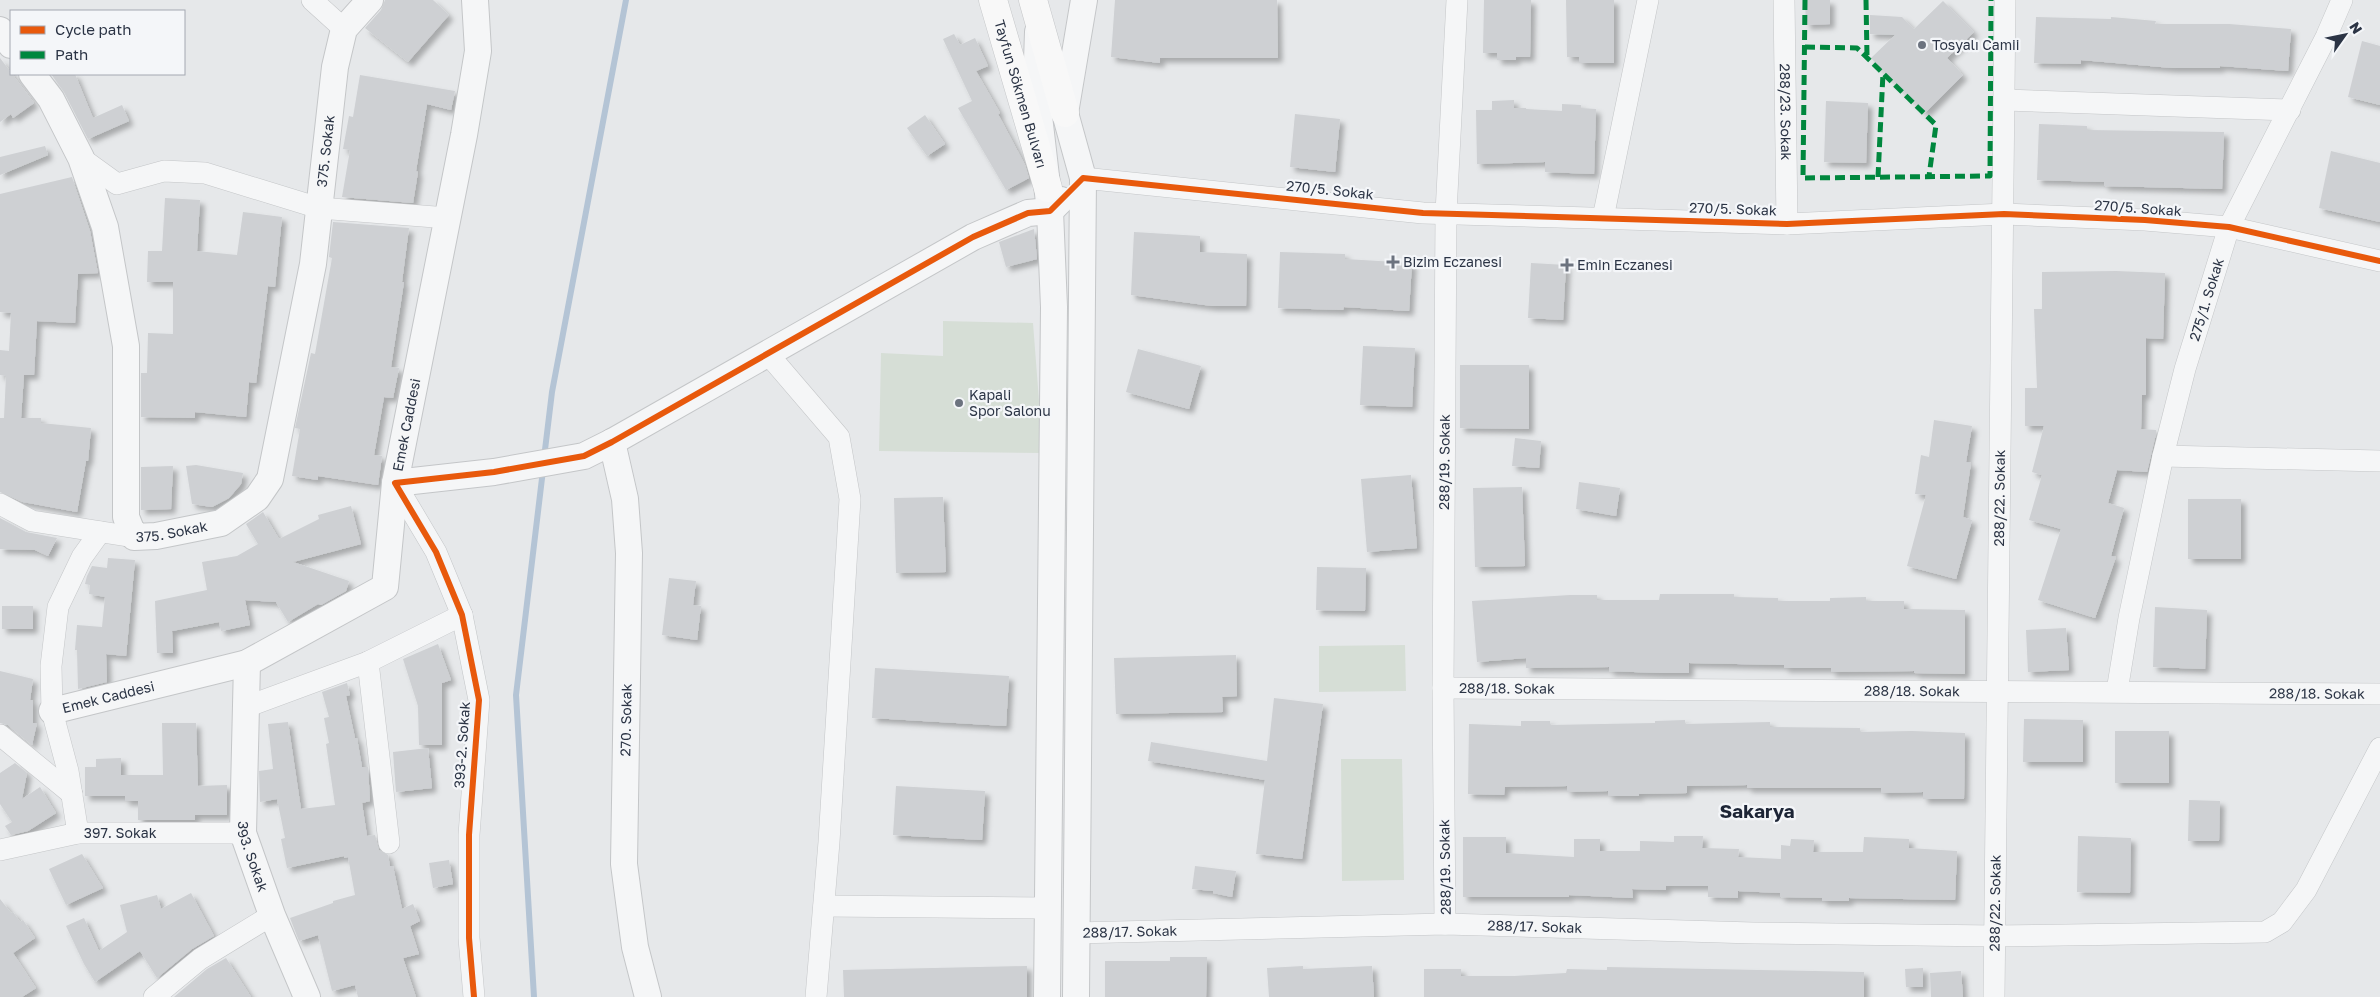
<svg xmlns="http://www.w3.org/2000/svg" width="2380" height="997" font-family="'Golos Text',sans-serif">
<defs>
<filter id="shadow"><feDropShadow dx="4.5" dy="4.5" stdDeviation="2.5" flood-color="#0004"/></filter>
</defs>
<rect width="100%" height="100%" fill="#e6e8ea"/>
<g fill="#d6ded6">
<path d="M 943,321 L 1033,323 L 1043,453 L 879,451 L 881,353 L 943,356 Z"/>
<path d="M 1405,645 L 1406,691 L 1319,692 L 1319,646 Z"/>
<path d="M 1341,759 L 1402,759 L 1404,880 L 1342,881 Z"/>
</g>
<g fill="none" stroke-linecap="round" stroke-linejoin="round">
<g stroke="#b4c4d5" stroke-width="6">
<path d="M 544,458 L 552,392 L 626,0"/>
<path d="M 534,997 L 516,695 L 543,470"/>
</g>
</g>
<g fill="#ced0d3" filter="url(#shadow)">
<path d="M 385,0 L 433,0 L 449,15 L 408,62 L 365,28 L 381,10 Z"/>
<path d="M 1115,0 L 1277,0 L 1278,58 L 1160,58 L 1160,63 L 1111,57 Z"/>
<path d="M 1484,0 L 1531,0 L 1530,57 L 1516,57 L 1516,60 L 1497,60 L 1497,53 L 1483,53 Z"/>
<path d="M 1566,0 L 1614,0 L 1614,63 L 1579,63 L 1579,57 L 1567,57 Z"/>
<path d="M 1805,0 L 1830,0 L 1830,24 L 1806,25 Z"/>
<path d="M 1943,1 L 1974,32 L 1947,58 L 1963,75 L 1925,113 L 1871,58 L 1895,35 L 1870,34 L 1870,15 L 1902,17 L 1914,29 Z"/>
<path d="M 2036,17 L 2111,19 L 2111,17 L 2156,21 L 2155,24 L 2229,24 L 2291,29 L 2288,71 L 2220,66 L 2220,68 L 2172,68 L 2081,60 L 2081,64 L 2034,63 Z"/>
<path d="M 954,34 L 960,45 L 975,38 L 988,66 L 976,71 L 1000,113 L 998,114 L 1025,165 L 1029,178 L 1006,190 L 958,108 L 972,101 L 943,39 Z"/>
<path d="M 2362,41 L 2380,46 L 2380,105 L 2348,97 Z"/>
<path d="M 0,58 L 34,103 L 13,118 L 11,114 L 0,122 Z"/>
<path d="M 51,74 L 75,74 L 93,118 L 122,105 L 129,121 L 88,139 L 64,92 Z"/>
<path d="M 360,75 L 455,91 L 451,110 L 427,104 L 416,171 L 418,172 L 413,203 L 342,197 L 350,150 L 343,149 L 349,116 L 353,117 Z"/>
<path d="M 1514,100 L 1514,108 L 1526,108 L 1526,109 L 1562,111 L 1562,104 L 1581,105 L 1581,108 L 1596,109 L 1594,174 L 1545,172 L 1545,162 L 1477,164 L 1476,110 L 1492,110 L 1492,101 Z"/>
<path d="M 1826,101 L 1868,103 L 1866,163 L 1824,162 Z"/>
<path d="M 1295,114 L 1340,119 L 1335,172 L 1290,167 Z"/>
<path d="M 925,115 L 945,144 L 927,156 L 907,128 Z"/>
<path d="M 2039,124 L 2087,126 L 2087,130 L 2224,132 L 2222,189 L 2104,186 L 2104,182 L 2037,180 Z"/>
<path d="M 45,146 L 48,155 L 0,175 L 0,157 Z"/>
<path d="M 2331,151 L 2380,163 L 2380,222 L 2319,208 Z"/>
<path d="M 72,177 L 90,231 L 98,273 L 78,274 L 75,323 L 37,321 L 34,375 L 24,375 L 21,418 L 41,418 L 41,423 L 91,428 L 88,461 L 86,461 L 77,512 L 23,502 L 0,492 L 0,418 L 4,418 L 6,376 L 0,375 L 0,350 L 9,351 L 11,313 L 0,312 L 0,194 Z"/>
<path d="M 165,198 L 200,200 L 197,251 L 237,255 L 243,212 L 282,217 L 275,287 L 268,286 L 256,383 L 249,382 L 246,417 L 195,412 L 195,418 L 141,417 L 141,373 L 147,373 L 148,333 L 173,334 L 173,282 L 147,282 L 148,251 L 162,251 Z"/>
<path d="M 333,222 L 409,228 L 402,282 L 404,282 L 391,367 L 399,368 L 393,398 L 384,397 L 374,455 L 382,456 L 378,485 L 318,476 L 318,480 L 292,476 L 300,429 L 295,428 L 311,353 L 315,354 L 332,258 L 329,257 Z"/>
<path d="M 1034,229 L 1037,259 L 1006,267 L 999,242 Z"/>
<path d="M 1134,232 L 1200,236 L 1200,252 L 1247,254 L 1246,306 L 1212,306 L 1131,295 Z"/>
<path d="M 1280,252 L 1345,254 L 1345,259 L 1412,263 L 1409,311 L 1344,307 L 1343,310 L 1278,308 Z"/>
<path d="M 1531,263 L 1566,265 L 1563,320 L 1528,318 Z"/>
<path d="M 2116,271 L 2165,273 L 2163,339 L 2146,338 L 2146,395 L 2142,395 L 2141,429 L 2156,430 L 2156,434 L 2147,472 L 2117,470 L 2108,503 L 2124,508 L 2111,556 L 2116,557 L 2095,618 L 2038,600 L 2061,529 L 2029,520 L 2042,475 L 2032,472 L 2044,426 L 2025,426 L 2025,388 L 2037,388 L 2034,309 L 2042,309 L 2042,272 Z"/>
<path d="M 1363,346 L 1415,348 L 1412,407 L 1360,405 Z"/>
<path d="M 1138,349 L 1201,366 L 1189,409 L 1126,392 Z"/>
<path d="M 1460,365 L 1529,365 L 1529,429 L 1460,428 Z"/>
<path d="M 1934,420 L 1972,426 L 1966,462 L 1971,463 L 1963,517 L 1972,520 L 1956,579 L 1907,566 L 1926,495 L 1915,494 L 1921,455 L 1929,457 Z"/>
<path d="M 1515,438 L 1541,441 L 1539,468 L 1512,466 Z"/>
<path d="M 196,465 L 243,473 L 241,484 L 229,498 L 212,507 L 192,504 L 186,466 Z"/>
<path d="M 173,466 L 171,509 L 141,510 L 141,467 Z"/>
<path d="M 1411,475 L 1417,548 L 1367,552 L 1361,479 Z"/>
<path d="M 1579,482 L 1620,488 L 1616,516 L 1576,509 Z"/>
<path d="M 1522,487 L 1525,566 L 1475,567 L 1473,488 Z"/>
<path d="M 943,497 L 946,572 L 896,573 L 894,498 Z"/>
<rect x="2188" y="499" width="53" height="60"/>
<path d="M 351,506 L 361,544 L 293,562 L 349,581 L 346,591 L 321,605 L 318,604 L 288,622 L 276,602 L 245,600 L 250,625 L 221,631 L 219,622 L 172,631 L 173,653 L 157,653 L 155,601 L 207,590 L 202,562 L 237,556 L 258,544 L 246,524 L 263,512 L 279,539 L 319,519 L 318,515 Z"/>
<path d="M 0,518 L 26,532 L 57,538 L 48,556 L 35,550 L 0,549 Z"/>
<path d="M 108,558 L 135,560 L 126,656 L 106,654 L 107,682 L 78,689 L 77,650 L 75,650 L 77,625 L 102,627 L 105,597 L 89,594 L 90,585 L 85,584 L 87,576 L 92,566 L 107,568 Z"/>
<path d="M 1317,567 L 1366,568 L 1365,611 L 1316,610 Z"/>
<path d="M 669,578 L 696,581 L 693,605 L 701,606 L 697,640 L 662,635 Z"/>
<path d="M 1660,594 L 1734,594 L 1734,597 L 1778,598 L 1778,601 L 1830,601 L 1830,598 L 1866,597 L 1866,601 L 1904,601 L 1904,609 L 1965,610 L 1965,674 L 1914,673 L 1914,671 L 1831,672 L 1831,668 L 1784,668 L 1784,665 L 1689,663 L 1689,673 L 1659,673 L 1609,671 L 1609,667 L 1526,668 L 1526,658 L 1477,662 L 1472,601 L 1570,595 L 1597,595 L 1597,600 L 1659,600 Z"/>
<rect x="2" y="606" width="31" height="23"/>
<path d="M 2155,607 L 2207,610 L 2205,669 L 2153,667 Z"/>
<path d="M 2066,628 L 2069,670 L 2028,672 L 2026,630 Z"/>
<path d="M 438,644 L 451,680 L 442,683 L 442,745 L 419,745 L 418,706 L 403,659 Z"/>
<path d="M 1236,655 L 1237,696 L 1222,697 L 1223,712 L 1116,714 L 1114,658 Z"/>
<path d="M 875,668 L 1009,676 L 1006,726 L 872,718 Z"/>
<path d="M 0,671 L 33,679 L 30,700 L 33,700 L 33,723 L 37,723 L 32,745 L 8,725 L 0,723 Z"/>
<path d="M 347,683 L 350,695 L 346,696 L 355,738 L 357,738 L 362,767 L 368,767 L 370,801 L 362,803 L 367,836 L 375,835 L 379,850 L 388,855 L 390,866 L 393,866 L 402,909 L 413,904 L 420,921 L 410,926 L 419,954 L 403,958 L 416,997 L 358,997 L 355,985 L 332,991 L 318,935 L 299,941 L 290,918 L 333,903 L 333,901 L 355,895 L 348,857 L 344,858 L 344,856 L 287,868 L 281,839 L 285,838 L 277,799 L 260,802 L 259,771 L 273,769 L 268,724 L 288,722 L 301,809 L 335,805 L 326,744 L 329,743 L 324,718 L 329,717 L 322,692 Z"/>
<path d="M 1274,698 L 1323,704 L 1302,859 L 1256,854 L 1265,780 L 1148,761 L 1151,742 L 1267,761 Z"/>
<path d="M 2024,719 L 2083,720 L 2083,762 L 2023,762 Z"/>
<path d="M 1685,720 L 1685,724 L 1770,722 L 1770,727 L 1860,728 L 1860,732 L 1912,731 L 1965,733 L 1964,799 L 1923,799 L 1923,792 L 1881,793 L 1881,788 L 1747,788 L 1747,785 L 1687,786 L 1687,793 L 1639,794 L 1639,796 L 1608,796 L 1608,791 L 1567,792 L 1567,786 L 1505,787 L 1504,795 L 1468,794 L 1469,724 L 1521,726 L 1521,721 L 1550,721 L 1550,725 L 1655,723 L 1655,721 Z"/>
<path d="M 162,723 L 196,723 L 198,786 L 227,785 L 227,815 L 195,815 L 195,820 L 138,820 L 138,801 L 125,801 L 125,796 L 85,796 L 85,767 L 96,767 L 96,759 L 121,758 L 121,775 L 163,775 Z"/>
<rect x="2115" y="731" width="54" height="52"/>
<path d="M 428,748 L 432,788 L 396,792 L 393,752 Z"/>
<path d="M 15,763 L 27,773 L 22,799 L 40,787 L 56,813 L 28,831 L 11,835 L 5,826 L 12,822 L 0,804 L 0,773 Z"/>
<path d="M 896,786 L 985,791 L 982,840 L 893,835 Z"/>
<path d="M 2189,800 L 2220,801 L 2219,841 L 2188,841 Z"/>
<path d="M 1674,836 L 1703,836 L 1702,848 L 1739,849 L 1738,857 L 1781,859 L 1781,845 L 1790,846 L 1791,839 L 1814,840 L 1813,852 L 1863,852 L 1864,837 L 1909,839 L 1909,848 L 1957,851 L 1955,900 L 1849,898 L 1849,901 L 1822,901 L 1822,898 L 1780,897 L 1780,893 L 1738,891 L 1738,898 L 1708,897 L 1708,886 L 1666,886 L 1666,890 L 1632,889 L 1633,898 L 1569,895 L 1569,897 L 1463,897 L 1463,837 L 1506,837 L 1506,853 L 1574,857 L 1574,839 L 1600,839 L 1600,851 L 1640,851 L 1640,841 L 1674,842 Z"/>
<path d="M 2078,836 L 2131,838 L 2130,893 L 2077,892 Z"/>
<path d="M 82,854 L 103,888 L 66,905 L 49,869 Z"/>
<path d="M 449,860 L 453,884 L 433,888 L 429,863 Z"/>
<path d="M 1195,866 L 1236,871 L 1232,897 L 1213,893 L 1213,891 L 1192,889 Z"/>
<path d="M 191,893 L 214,936 L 192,949 L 157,978 L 140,951 L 95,982 L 84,964 L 66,926 L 84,918 L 99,951 L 127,932 L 120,905 L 157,895 L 161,909 Z"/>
<path d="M 0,899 L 11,913 L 13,912 L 20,922 L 23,920 L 35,938 L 13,953 L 36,988 L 22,997 L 0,997 Z"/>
<path d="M 1170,957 L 1207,957 L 1206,997 L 1105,997 L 1105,961 L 1170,961 Z"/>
<path d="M 226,958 L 251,997 L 174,997 L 207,969 Z"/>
<path d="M 1027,966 L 1027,997 L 844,997 L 843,970 Z"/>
<path d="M 1303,966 L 1303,969 L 1372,966 L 1374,997 L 1269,997 L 1267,968 Z"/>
<path d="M 1607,967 L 1864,972 L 1864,997 L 1424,997 L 1424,969 L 1461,969 L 1461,976 L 1514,976 L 1566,973 L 1567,969 L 1607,970 Z"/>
<path d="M 1923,968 L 1923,987 L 1906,987 L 1905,969 Z"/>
<path d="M 1961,971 L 1963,997 L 1931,997 L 1930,973 Z"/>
</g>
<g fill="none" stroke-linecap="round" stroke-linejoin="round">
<g stroke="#c4c6c8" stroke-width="22">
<g id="minor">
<path d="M 312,0 L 344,29"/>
<path id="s1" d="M 1784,0 L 1787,224"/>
<path d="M 2005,100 L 2290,110"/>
<path d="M 81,158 L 117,184 L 164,171 L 205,173 L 319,208 L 448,218"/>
<path d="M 1083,178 L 1423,213 L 1787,224 L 2004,214 L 2145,220 L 2229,227 L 2380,261"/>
<path d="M 1603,218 L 1648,0"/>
<path d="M 768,354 L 839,437 L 850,499 L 829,842 L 816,997"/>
<path d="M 2163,456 L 2380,461"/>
<path d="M 395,483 L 436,552 L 462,615 L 479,700 L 469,835 L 469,938 L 474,997"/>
<path d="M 0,504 L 32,521 L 134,537"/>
<path d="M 368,662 L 389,843"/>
<path id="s2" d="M 1443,688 L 2380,694"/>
<path id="s3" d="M 2117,691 L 2129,618 L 2163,456 L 2185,369 L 2229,227 L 2326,37 L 2342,0"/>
<path d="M 246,707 L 368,662 L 462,615"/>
<path d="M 0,735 L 72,794"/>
<path d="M 78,833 L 68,771 L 52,711 L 51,666 L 58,607 L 82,557 L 100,532"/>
<path id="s4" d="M 0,850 L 78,833 L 243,833"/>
<path d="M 824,906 L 1048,908"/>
<path id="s5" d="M 1445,924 L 1443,688 L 1446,213 L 1457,0"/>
<path id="s6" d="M 1075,933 L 1445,924 L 1753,933 L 1995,936 L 2265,932 L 2282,922 L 2306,890 L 2380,748"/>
<path d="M 154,997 L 200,959 L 272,915"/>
<path id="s7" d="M 1994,997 L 2005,0"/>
</g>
</g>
<g stroke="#c4c6c8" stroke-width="28">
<g id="tertiary">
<path d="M 0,30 L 11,45"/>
<path d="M 1038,32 L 1036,90 L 1050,211 L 1054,307 L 1047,997"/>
<path id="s8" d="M 32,74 L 51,99 L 81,158 L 105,227 L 126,346 L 126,517 L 134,537 L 156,536 L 221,523 L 257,498 L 270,479 L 313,264 L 335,67 L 344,29 L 370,0"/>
<path d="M 612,442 L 625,499 L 629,553 L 624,864 L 635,947 L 648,997"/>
<path d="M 395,483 L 494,472 L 584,456 L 612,442 L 973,237 L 1028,213 L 1050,211 L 1061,200"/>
<path id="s9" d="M 247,663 L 243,833 L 272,915 L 307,997"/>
<path id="s10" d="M 52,711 L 247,663 L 385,587 L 395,483 L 464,135 L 478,51 L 475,0"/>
<path d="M 1076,997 L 1083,178 L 1065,113 L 1084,0"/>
</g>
</g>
<g stroke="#c4c6c8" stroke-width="29">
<g id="secondary">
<path id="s11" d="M 993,0 L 1048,188"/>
<path d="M 1033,0 L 1065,113"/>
</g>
</g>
<use href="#minor" stroke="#f5f6f7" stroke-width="21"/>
<use href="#tertiary" stroke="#f5f6f7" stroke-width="26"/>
<use href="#secondary" stroke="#f8f8f8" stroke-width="28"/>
<g stroke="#00873e" stroke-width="5" stroke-dasharray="10 5" stroke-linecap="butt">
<path d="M 1805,0 L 1803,178 L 1990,176 L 1991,0"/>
<path d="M 1866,0 L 1867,57"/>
<path d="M 1805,47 L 1857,48 L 1936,125 L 1929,176"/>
<path d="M 1878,177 L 1883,73"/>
</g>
<g stroke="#f4f6f9" stroke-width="9">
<path id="cycleway" d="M 474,997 L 469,938 L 469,835 L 479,700 L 462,615 L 436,552 L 395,483 L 494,472 L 584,456 L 612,442 L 973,237 L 1028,213 L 1050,211 L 1083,178 L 1423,213 L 1787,224 L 2004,214 L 2145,220 L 2229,227 L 2380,261"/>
</g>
<use href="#cycleway" stroke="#e8590c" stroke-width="6"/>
</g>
<g fill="#6c737f" stroke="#f4f6f9" stroke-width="2">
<circle cx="1922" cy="45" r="5"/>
<path d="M1390.5 254.5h5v5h5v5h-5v5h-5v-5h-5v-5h5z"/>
<path d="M1564.5 257.5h5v5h5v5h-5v5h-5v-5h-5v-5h5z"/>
<circle cx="959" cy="403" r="5"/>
</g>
<g text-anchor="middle" stroke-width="4.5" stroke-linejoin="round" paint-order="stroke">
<g font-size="14" fill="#2b3445" stroke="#f4f6f9" text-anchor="start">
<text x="1932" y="50">Tosyalı Camii</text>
<text x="1403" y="267">Bizim Eczanesi</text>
<text x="1577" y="270">Emin Eczanesi</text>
<text x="969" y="400">Kapali<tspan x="969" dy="16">Spor Salonu</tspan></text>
</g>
<g font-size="14" fill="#2b3445" stroke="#f4f6f9">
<text dy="5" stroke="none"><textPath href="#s11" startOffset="98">Tayfun Sökmen Bulvarı</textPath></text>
<text dy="5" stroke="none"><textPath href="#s1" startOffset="112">288/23. Sokak</textPath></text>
<text dy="5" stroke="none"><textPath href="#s8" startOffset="972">375. Sokak</textPath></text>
<text transform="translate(1330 190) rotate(6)" y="5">270/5. Sokak</text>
<text transform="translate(2138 208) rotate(4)" y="5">270/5. Sokak</text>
<text transform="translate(1733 209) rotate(2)" y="5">270/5. Sokak</text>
<text dy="5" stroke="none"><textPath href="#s3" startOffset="402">275/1. Sokak</textPath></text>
<text dy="5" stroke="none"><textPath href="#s10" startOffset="522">Emek Caddesi</textPath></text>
<text dy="5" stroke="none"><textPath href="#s5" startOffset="462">288/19. Sokak</textPath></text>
<text dy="5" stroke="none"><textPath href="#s7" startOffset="499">288/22. Sokak</textPath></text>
<text dy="5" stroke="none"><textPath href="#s8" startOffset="522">375. Sokak</textPath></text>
<text dy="5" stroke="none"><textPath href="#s2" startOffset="64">288/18. Sokak</textPath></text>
<text dy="5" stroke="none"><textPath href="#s2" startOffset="469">288/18. Sokak</textPath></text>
<text dy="5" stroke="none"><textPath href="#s2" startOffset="874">288/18. Sokak</textPath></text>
<text dy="5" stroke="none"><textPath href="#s10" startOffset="58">Emek Caddesi</textPath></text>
<text transform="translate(626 720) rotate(-89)" y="5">270. Sokak</text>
<text transform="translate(462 745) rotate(-86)" y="5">393-2. Sokak</text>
<text dy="5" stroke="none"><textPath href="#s4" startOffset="122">397. Sokak</textPath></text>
<text dy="5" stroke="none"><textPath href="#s9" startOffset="195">393. Sokak</textPath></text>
<text transform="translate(1445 867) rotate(-91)" y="5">288/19. Sokak</text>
<text dy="5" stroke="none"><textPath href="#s7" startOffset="94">288/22. Sokak</textPath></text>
<text dy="5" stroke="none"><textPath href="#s6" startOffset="460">288/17. Sokak</textPath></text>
<text dy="5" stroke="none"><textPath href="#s6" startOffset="55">288/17. Sokak</textPath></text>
</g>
<g font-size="19" font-weight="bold" fill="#1d2536" stroke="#f4f6f9">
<text x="1757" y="818">Sakarya</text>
</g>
</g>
<rect x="10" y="10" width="175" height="65" fill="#f4f6f9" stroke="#a4a8b1"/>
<rect x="20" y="26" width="25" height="8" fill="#e8590c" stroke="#a4a8b1"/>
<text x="55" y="35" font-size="15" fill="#2b3445">Cycle path</text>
<rect x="20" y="51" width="25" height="8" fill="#00873e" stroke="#a4a8b1"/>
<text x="55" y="60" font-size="15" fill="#2b3445">Path</text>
<g transform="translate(2345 35) rotate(57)" stroke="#f4f6f9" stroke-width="4" paint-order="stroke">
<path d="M0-4L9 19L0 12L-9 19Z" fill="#2b3445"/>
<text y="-8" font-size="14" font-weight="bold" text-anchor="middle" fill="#2b3445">N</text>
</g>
</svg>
